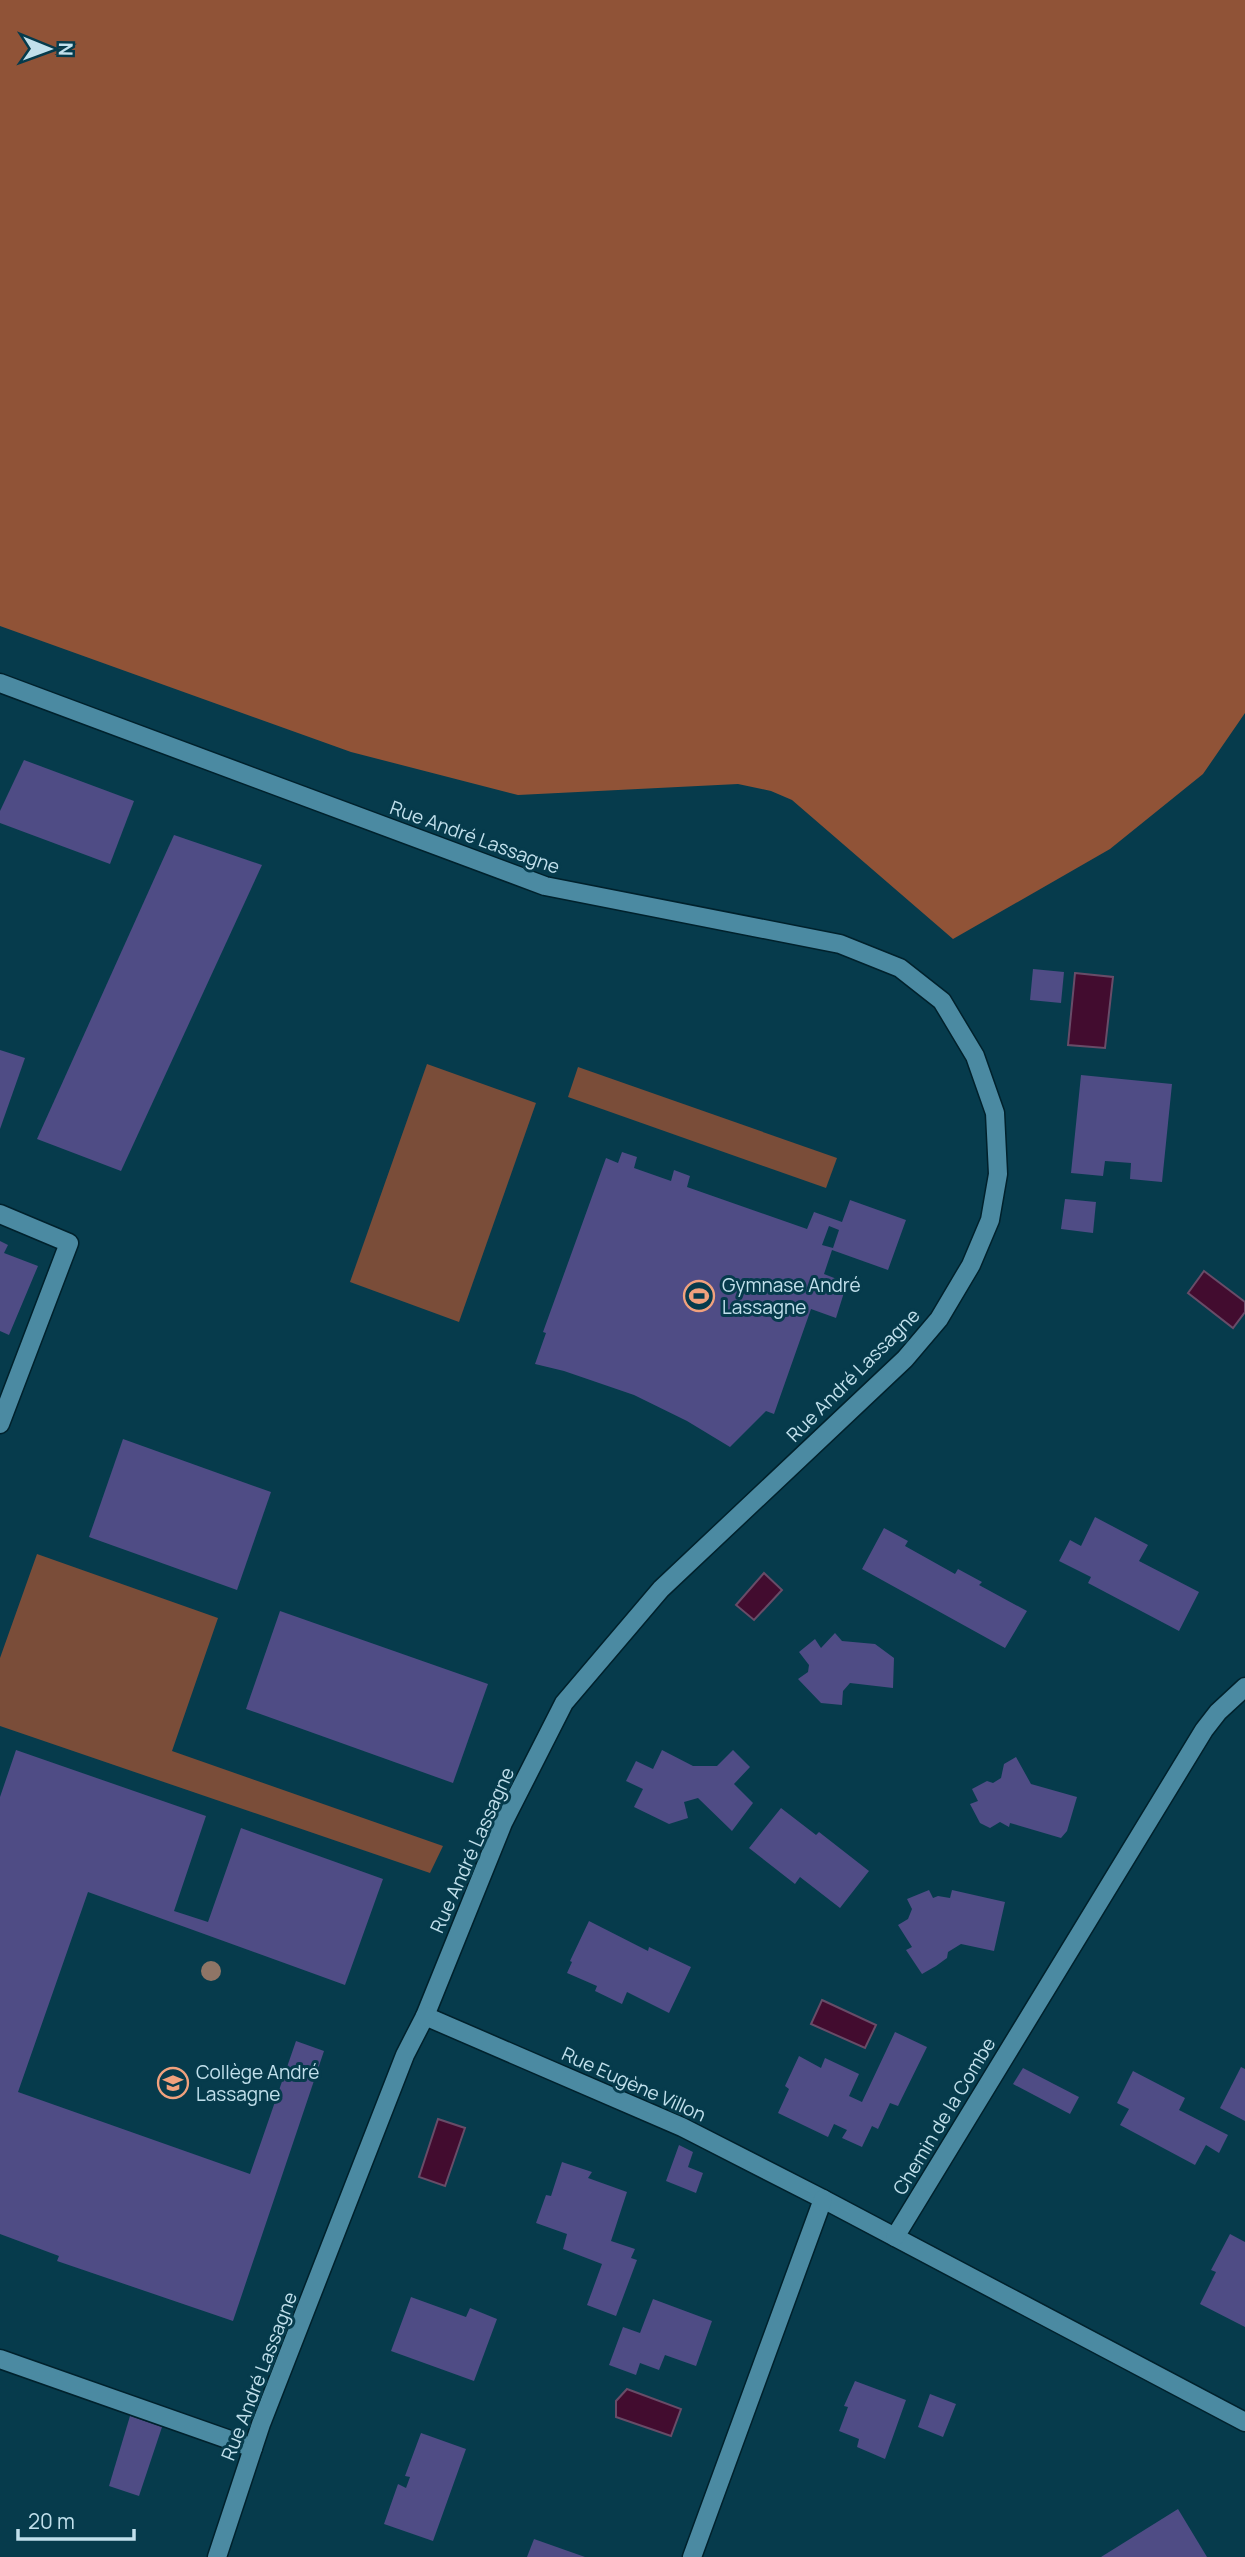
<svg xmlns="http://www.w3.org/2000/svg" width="1245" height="2557" font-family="Manrope,sans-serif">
<rect width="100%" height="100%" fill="#063b4c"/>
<g fill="#7a4d39">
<path d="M 427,1064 L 536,1103 L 459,1322 L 350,1282 Z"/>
<path d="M 578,1067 L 837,1158 L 826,1188 L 568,1097 Z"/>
<path d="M 37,1554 L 218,1618 L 172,1751 L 443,1846 L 430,1873 L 0,1726 L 0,1658 Z"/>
</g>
<path fill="#905337" d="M 0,0 L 1245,0 L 1245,713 L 1203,774 L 1110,849 L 953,939 L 792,800 L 771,791 L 738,784 L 518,795 L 351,752 L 0,626 Z"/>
<g fill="#420c2f" stroke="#684c68" stroke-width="2">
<path d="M 1075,973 L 1113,977 L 1105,1048 L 1068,1045 Z"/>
<path d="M 1204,1271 L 1245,1302 L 1245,1312 L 1233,1328 L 1188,1293 Z"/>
<path d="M 764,1573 L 782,1590 L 754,1620 L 736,1605 Z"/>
<path d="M 822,2000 L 876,2025 L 865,2048 L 811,2024 Z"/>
<path d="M 438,2119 L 465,2128 L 445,2186 L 419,2177 Z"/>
<path d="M 627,2389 L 681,2409 L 671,2436 L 616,2417 L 616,2401 Z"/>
</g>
<g fill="#4f4c85" fill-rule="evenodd">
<path d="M 24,760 L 134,801 L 110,864 L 0,823 L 0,811 Z"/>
<path d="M 174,835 L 262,865 L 121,1171 L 37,1139 Z"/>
<path d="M 1033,969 L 1064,972 L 1061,1003 L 1030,1000 Z"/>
<path d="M 0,1050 L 25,1058 L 0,1129 Z"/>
<path d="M 1081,1075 L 1172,1084 L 1162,1182 L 1130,1179 L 1131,1163 L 1105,1161 L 1103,1176 L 1071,1173 Z"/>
<path d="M 622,1152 L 637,1157 L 634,1168 L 671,1181 L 674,1170 L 690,1176 L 687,1187 L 807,1229 L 814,1212 L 842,1222 L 850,1200 L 906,1220 L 888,1270 L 832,1250 L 824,1274 L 847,1283 L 836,1318 L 811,1309 L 774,1414 L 766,1411 L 730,1447 L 687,1421 L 634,1395 L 564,1371 L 535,1364 L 546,1333 L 543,1332 L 606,1158 L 618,1163 ZM 829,1226 L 839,1230 L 833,1248 L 822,1245 Z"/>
<path d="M 1065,1199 L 1096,1202 L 1093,1233 L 1061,1229 Z"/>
<path d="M 0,1241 L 8,1245 L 4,1253 L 38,1266 L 9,1335 L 0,1331 Z"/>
<path d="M 123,1439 L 271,1492 L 237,1590 L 89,1537 Z"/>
<path d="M 1095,1517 L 1148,1545 L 1139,1561 L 1199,1592 L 1179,1631 L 1088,1583 L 1091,1577 L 1059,1561 L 1070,1540 L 1081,1546 Z"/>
<path d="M 884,1528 L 908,1541 L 905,1546 L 955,1574 L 958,1569 L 982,1582 L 979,1585 L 1027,1611 L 1005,1648 L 862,1569 Z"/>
<path d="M 280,1611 L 488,1684 L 453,1783 L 246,1709 Z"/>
<path d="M 835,1633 L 842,1641 L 875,1644 L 894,1658 L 893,1688 L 850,1683 L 843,1691 L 842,1705 L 821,1703 L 798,1679 L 808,1672 L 809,1665 L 799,1652 L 815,1639 L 821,1648 Z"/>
<path d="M 16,1750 L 206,1816 L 174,1911 L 208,1922 L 241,1828 L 383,1879 L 345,1985 L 88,1892 L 18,2092 L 250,2174 L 296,2041 L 324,2051 L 233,2321 L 57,2261 L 59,2256 L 0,2234 L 0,1797 Z"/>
<path d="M 662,1750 L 693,1766 L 717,1766 L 733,1750 L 750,1767 L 734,1784 L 753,1803 L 732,1831 L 698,1798 L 684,1802 L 688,1818 L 669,1824 L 634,1807 L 643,1789 L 626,1781 L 636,1761 L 653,1769 Z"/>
<path d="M 1016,1757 L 1031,1784 L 1077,1797 L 1067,1831 L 1061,1838 L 1010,1823 L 1009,1827 L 1000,1822 L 990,1828 L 980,1823 L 970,1804 L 978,1801 L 972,1789 L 987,1781 L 993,1783 L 1001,1778 L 1004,1764 Z"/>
<path d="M 781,1808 L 816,1835 L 819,1832 L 869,1871 L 840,1908 L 800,1877 L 795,1884 L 749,1848 Z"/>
<path d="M 929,1890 L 933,1898 L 938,1896 L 950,1898 L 952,1890 L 1005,1902 L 994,1951 L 961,1944 L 948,1952 L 947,1958 L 936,1966 L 922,1974 L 906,1950 L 912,1947 L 898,1925 L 908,1919 L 912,1909 L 907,1899 Z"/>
<path d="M 589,1921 L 648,1951 L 649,1947 L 691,1967 L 669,2013 L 627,1992 L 622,2004 L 595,1991 L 597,1986 L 567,1973 L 572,1962 L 570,1961 Z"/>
<path d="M 895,2032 L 927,2047 L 898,2106 L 890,2103 L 878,2129 L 872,2126 L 862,2147 L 842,2138 L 847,2130 L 834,2124 L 828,2137 L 778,2113 L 789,2089 L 785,2086 L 799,2056 L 821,2068 L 825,2058 L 859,2074 L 849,2096 L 862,2102 Z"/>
<path d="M 1241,2067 L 1245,2069 L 1245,2121 L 1220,2108 Z"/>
<path d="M 1023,2068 L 1079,2097 L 1070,2114 L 1013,2084 Z"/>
<path d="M 1133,2071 L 1185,2098 L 1179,2110 L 1228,2135 L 1219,2153 L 1206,2145 L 1195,2165 L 1120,2125 L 1129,2109 L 1117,2103 Z"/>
<path d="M 679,2145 L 693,2152 L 688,2167 L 703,2173 L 696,2193 L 666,2181 Z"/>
<path d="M 562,2162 L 592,2172 L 588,2178 L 627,2192 L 611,2241 L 635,2249 L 631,2258 L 637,2260 L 616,2316 L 587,2305 L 602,2264 L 563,2249 L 567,2234 L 536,2223 L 546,2195 L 551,2196 Z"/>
<path d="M 1230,2234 L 1245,2242 L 1245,2327 L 1200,2304 L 1216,2272 L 1211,2270 Z"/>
<path d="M 411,2297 L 466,2317 L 470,2308 L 497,2319 L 474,2381 L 391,2351 Z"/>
<path d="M 653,2299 L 712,2321 L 696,2366 L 665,2355 L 659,2370 L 640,2363 L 636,2375 L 609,2365 L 623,2327 L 640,2333 Z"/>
<path d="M 855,2381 L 906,2400 L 885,2459 L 857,2447 L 859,2439 L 839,2431 L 848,2407 L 844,2406 Z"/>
<path d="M 930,2394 L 956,2404 L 943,2437 L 918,2427 Z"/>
<path d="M 130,2416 L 162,2427 L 139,2496 L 109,2486 Z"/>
<path d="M 421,2433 L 466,2449 L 433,2541 L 384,2524 L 398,2484 L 406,2488 L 410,2477 L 405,2476 Z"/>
<path d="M 1178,2509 L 1207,2557 L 1101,2557 Z"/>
<path d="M 534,2539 L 585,2557 L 527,2557 Z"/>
</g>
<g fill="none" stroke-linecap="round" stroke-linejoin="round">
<g stroke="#00212c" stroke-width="21">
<g id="lane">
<path d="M 0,1214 L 69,1243 L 0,1424"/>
<path d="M 0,2359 L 253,2448"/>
</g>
</g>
<g stroke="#00212c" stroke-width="21">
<g id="street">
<path d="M 0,683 L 545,886 L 840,944 L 900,968 L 942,1001 L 975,1056 L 995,1113 L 998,1174 L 990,1220 L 971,1265 L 939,1319 L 905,1359 L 661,1589 L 564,1703 L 503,1823 L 425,2016 L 405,2055 L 261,2424 L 217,2557"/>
<path d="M 425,2016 L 682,2127 L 823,2199 L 1245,2422"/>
<path d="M 895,2237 L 1204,1730 L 1218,1712 L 1245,1687"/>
<path d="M 692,2557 L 823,2199"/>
</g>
</g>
<use href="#lane" stroke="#4b8aa2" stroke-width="18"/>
<use href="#street" stroke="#4b8aa2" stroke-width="18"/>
</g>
<circle fill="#8f7566" cx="211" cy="1971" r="10"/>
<defs>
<g id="stadium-ring" transform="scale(1.575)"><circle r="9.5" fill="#063b4c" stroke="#f1a17d" stroke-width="1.5"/><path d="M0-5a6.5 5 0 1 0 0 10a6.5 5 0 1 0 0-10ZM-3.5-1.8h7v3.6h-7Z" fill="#f1a17d"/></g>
<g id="school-ring" transform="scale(1.575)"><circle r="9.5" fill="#063b4c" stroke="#f1a17d" stroke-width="1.5"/><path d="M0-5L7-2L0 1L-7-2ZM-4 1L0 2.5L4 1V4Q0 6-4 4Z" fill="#f1a17d"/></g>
</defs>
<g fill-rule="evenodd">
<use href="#stadium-ring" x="699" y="1296"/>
<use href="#school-ring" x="173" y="2083"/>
</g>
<g text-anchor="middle" stroke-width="6" stroke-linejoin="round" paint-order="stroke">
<g font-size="19" fill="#c1e0ec" stroke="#063b4c">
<text transform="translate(475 837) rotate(20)" y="7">Rue André Lassagne</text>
<text transform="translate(853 1375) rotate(-45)" y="7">Rue André Lassagne</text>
<text transform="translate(472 1850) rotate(-66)" y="7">Rue André Lassagne</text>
<text transform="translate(634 2084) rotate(24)" y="7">Rue Eugène Villon</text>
<text transform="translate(944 2116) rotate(-59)" y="7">Chemin de la Combe</text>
<text transform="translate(259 2376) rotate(-69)" y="7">Rue André Lassagne</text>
</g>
<g font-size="19" fill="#c1e0ec" stroke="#063b4c" text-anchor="start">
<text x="722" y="1292">Gymnase André<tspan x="722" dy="22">Lassagne</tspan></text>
<text x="196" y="2079">Collège André<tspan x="196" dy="22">Lassagne</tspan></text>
</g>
</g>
<g transform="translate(49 49) rotate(91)" stroke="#063b4c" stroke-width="5" paint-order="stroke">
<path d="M0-5L12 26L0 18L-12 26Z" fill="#c1e0ec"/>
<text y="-10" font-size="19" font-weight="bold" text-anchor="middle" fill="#c1e0ec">N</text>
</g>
<path d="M18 2529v10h116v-10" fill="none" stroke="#c1e0ec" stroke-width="3.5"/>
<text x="28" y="2529" font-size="21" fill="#c1e0ec" stroke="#063b4c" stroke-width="5" paint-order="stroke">20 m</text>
</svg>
